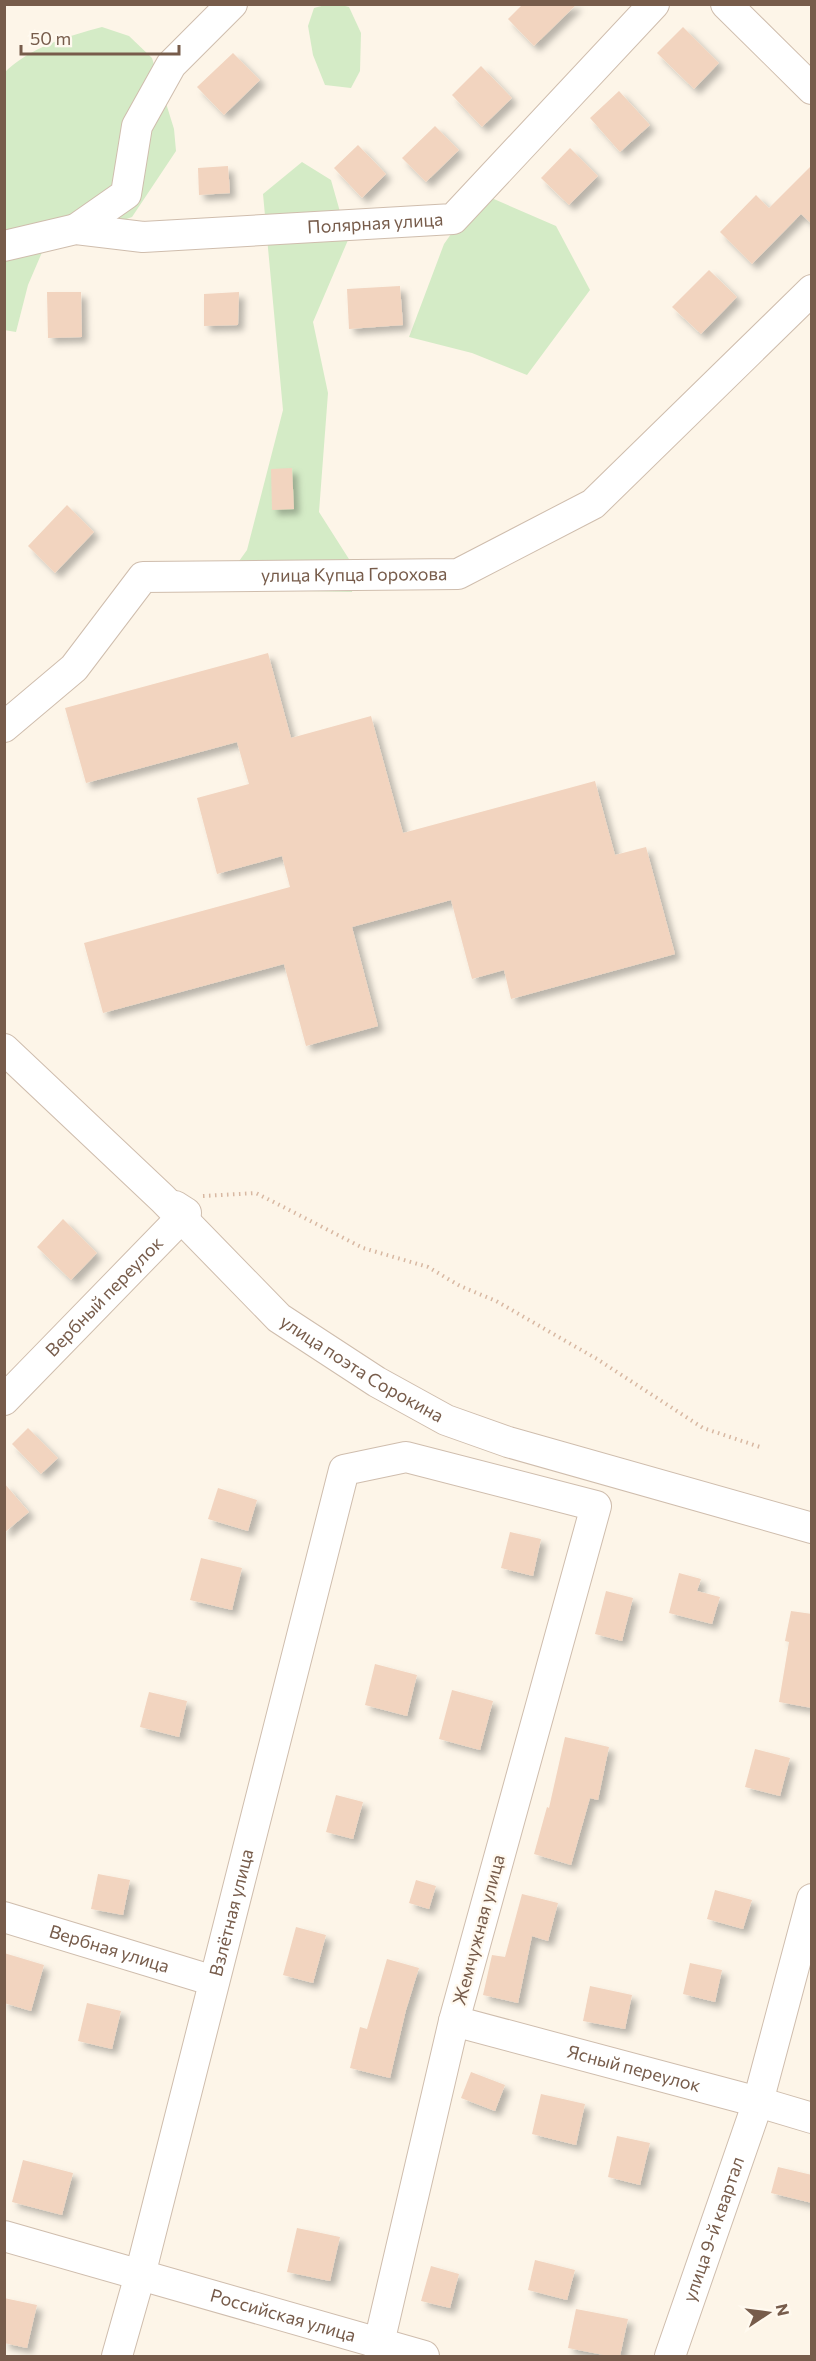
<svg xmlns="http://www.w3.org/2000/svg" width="816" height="2361" font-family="Commissioner,sans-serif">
<defs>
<filter id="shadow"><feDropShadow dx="5.5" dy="5.5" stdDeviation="3" flood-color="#0004"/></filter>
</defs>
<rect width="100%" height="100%" fill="#fdf5e8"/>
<g fill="#d4ebc6">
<path d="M 329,4 L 341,5 L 349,7 L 361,33 L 360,71 L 351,88 L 325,85 L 313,55 L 308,26 L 314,8 Z"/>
<path d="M 102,27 L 129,36 L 152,58 L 174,129 L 176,151 L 132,217 L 110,225 L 46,243 L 28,285 L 16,332 L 4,330 L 4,73 C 29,48 68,36 102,27 Z"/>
<path d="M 302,162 L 331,180 L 348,240 L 313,322 L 328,393 L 319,512 L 354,567 L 352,592 L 219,589 L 247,550 L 283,410 L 263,194 Z"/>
<path d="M 480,193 L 556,226 L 590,290 L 527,375 L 472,353 L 409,337 L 444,244 Z"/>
</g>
<g fill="#f2d4bf" filter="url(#shadow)">
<path d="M 523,4 L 577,4 L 534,46 L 508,19 Z"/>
<path d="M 683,27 L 719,63 L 694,89 L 657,53 Z"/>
<path d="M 233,53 L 260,80 L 224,115 L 197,87 Z"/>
<path d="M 481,66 L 512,98 L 482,127 L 452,95 Z"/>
<path d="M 619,91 L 650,125 L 620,152 L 590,118 Z"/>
<path d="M 435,126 L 459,150 L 426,182 L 402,158 Z"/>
<path d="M 358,145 L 386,174 L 362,198 L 334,168 Z"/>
<path d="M 570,148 L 598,176 L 569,205 L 541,178 Z"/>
<path d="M 812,165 L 812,224 L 801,214 L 752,264 L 720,232 L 756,195 L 769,208 Z"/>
<path d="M 228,166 L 230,193 L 199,195 L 198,168 Z"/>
<path d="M 709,270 L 737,297 L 701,334 L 672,307 Z"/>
<path d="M 400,286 L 403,325 L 349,329 L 347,289 Z"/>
<path d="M 47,292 L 81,292 L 82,337 L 48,338 Z"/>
<path d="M 239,292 L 238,325 L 204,326 L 204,294 Z"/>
<path d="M 292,468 L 294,509 L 272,510 L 271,469 Z"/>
<path d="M 67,505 L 94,532 L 55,573 L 28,546 Z"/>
<path d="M 268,653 L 291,738 L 371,716 L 403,833 L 595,781 L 615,855 L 646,847 L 675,954 L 511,999 L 504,970 L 472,979 L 451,900 L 352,927 L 378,1026 L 306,1046 L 284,964 L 103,1013 L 84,943 L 290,887 L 282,856 L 217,874 L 197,798 L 249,784 L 237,742 L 86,783 L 65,708 Z"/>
<path d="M 63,1219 L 97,1253 L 71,1280 L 37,1247 Z"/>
<path d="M 28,1428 L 58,1458 L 41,1474 L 12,1444 Z"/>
<path d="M 4,1483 L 29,1512 L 4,1533 Z"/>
<path d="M 218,1488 L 257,1500 L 248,1531 L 208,1519 Z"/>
<path d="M 510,1532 L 541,1539 L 533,1576 L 501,1568 Z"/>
<path d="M 201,1558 L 242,1568 L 232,1610 L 190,1600 Z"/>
<path d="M 679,1573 L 701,1579 L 697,1591 L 720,1597 L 712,1624 L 669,1613 Z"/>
<path d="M 606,1591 L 633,1598 L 622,1641 L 595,1634 Z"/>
<path d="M 791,1611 L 812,1614 L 812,1708 L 779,1702 L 789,1642 L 785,1641 Z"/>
<path d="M 375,1664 L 417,1675 L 407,1716 L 365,1705 Z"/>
<path d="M 452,1690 L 493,1701 L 480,1750 L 439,1739 Z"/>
<path d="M 149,1692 L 187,1701 L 179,1737 L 140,1727 Z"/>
<path d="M 565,1737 L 609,1747 L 598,1800 L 590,1798 L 571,1865 L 534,1854 L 547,1807 L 549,1808 Z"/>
<path d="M 755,1749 L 790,1758 L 780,1796 L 745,1787 Z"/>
<path d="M 336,1795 L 363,1802 L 353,1839 L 326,1832 Z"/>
<path d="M 98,1874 L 130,1880 L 123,1915 L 91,1909 Z"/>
<path d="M 416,1880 L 436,1886 L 429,1909 L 409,1903 Z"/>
<path d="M 715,1890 L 752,1900 L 743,1929 L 707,1919 Z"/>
<path d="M 522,1894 L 558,1903 L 548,1941 L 532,1936 L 518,2003 L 483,1995 L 492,1955 L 505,1957 Z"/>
<path d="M 296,1927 L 326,1935 L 313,1983 L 283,1975 Z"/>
<path d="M 4,1953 L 44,1965 L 31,2011 L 4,2003 Z"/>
<path d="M 387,1959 L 419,1968 L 406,2010 L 390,2078 L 350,2068 L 360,2027 L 367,2029 Z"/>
<path d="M 690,1963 L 722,1970 L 715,2002 L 683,1994 Z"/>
<path d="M 590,1986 L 632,1995 L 625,2029 L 583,2021 Z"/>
<path d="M 87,2003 L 121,2011 L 112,2049 L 78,2041 Z"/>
<path d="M 471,2072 L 505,2085 L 495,2111 L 461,2098 Z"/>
<path d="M 541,2094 L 585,2104 L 576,2145 L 532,2134 Z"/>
<path d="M 617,2136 L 650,2143 L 640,2185 L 608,2177 Z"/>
<path d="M 23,2160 L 73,2173 L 62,2215 L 12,2202 Z"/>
<path d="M 778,2167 L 812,2175 L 812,2203 L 771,2193 Z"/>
<path d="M 297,2228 L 340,2237 L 330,2281 L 287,2272 Z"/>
<path d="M 535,2260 L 575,2270 L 567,2300 L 528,2290 Z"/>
<path d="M 431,2266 L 459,2274 L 450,2308 L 421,2301 Z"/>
<path d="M 4,2298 L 37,2305 L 27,2348 L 4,2343 Z"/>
<path d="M 576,2309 L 628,2319 L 620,2356 L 609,2356 L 568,2348 Z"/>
</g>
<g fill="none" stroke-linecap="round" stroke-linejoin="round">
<g stroke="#cfbdad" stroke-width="32">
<g id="minor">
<path d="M 726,4 L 812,89"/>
<path d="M 76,229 L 126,194 L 137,126 L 171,65 L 232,4"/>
<path id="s1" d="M 4,246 L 76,229 L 143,237 L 453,219 L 654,4"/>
<path id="s2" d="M 4,727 L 74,668 L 143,577 L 458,574 L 593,504 L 812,290"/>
<path id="s3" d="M 4,1049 L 163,1199 L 279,1318 L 377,1382 L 446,1420 L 508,1442 L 812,1528"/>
<path id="s4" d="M 4,1400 L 186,1213 L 175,1206"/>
<path id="s5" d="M 4,1917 L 214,1981"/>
<path id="s6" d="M 454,2021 L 758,2102 L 812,2118"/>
<path id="s7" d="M 4,2236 L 424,2356"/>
<path id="s8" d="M 117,2356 L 140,2275 L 344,1470 L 406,1457 L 596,1506 L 454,2021 L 379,2343 L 380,2356"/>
<path id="s9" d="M 670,2356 L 758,2102 L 812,1899"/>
</g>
</g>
<path stroke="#d8b8a2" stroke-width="4" stroke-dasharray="1.5 4.5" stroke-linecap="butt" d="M 203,1196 L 256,1193 L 363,1248 L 428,1267 L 460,1286 L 496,1301 L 597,1359 L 703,1428 L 763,1448"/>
<use href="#minor" stroke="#fff" stroke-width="30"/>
</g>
<g text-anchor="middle" stroke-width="4.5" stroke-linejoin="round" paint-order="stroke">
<g font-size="18" fill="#775c4b" stroke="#fff9ef">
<text dy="6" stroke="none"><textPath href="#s1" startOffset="374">Полярная улица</textPath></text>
<text dy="6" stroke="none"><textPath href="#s2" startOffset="417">улица Купца Горохова</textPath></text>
<text dy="6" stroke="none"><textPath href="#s4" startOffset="144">Вербный переулок</textPath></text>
<text dy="6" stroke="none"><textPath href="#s3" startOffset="482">улица поэта Сорокина</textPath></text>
<text dy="6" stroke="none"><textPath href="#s8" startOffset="458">Взлётная улица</textPath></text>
<text transform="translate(479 1930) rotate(-75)" y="6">Жемчужная улица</text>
<text dy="6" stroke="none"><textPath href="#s5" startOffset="110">Вербная улица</textPath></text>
<text dy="6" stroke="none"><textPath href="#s6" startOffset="186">Ясный переулок</textPath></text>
<text dy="6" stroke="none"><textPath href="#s9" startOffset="134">улица 9-й квартал</textPath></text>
<text dy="6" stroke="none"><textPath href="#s7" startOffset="290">Российская улица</textPath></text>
</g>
</g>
<rect width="816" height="2361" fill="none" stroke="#775c4b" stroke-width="12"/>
<g transform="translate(768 2313) rotate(77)" stroke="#fff9ef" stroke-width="4.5" paint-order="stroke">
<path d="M0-4.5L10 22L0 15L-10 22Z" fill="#775c4b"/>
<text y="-9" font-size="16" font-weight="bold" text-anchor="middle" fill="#775c4b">N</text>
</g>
<path d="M21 45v9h158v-9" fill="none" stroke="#775c4b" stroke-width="3"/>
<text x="30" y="45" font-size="18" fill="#775c4b" stroke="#fff9ef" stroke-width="4.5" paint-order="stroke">50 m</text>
</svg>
